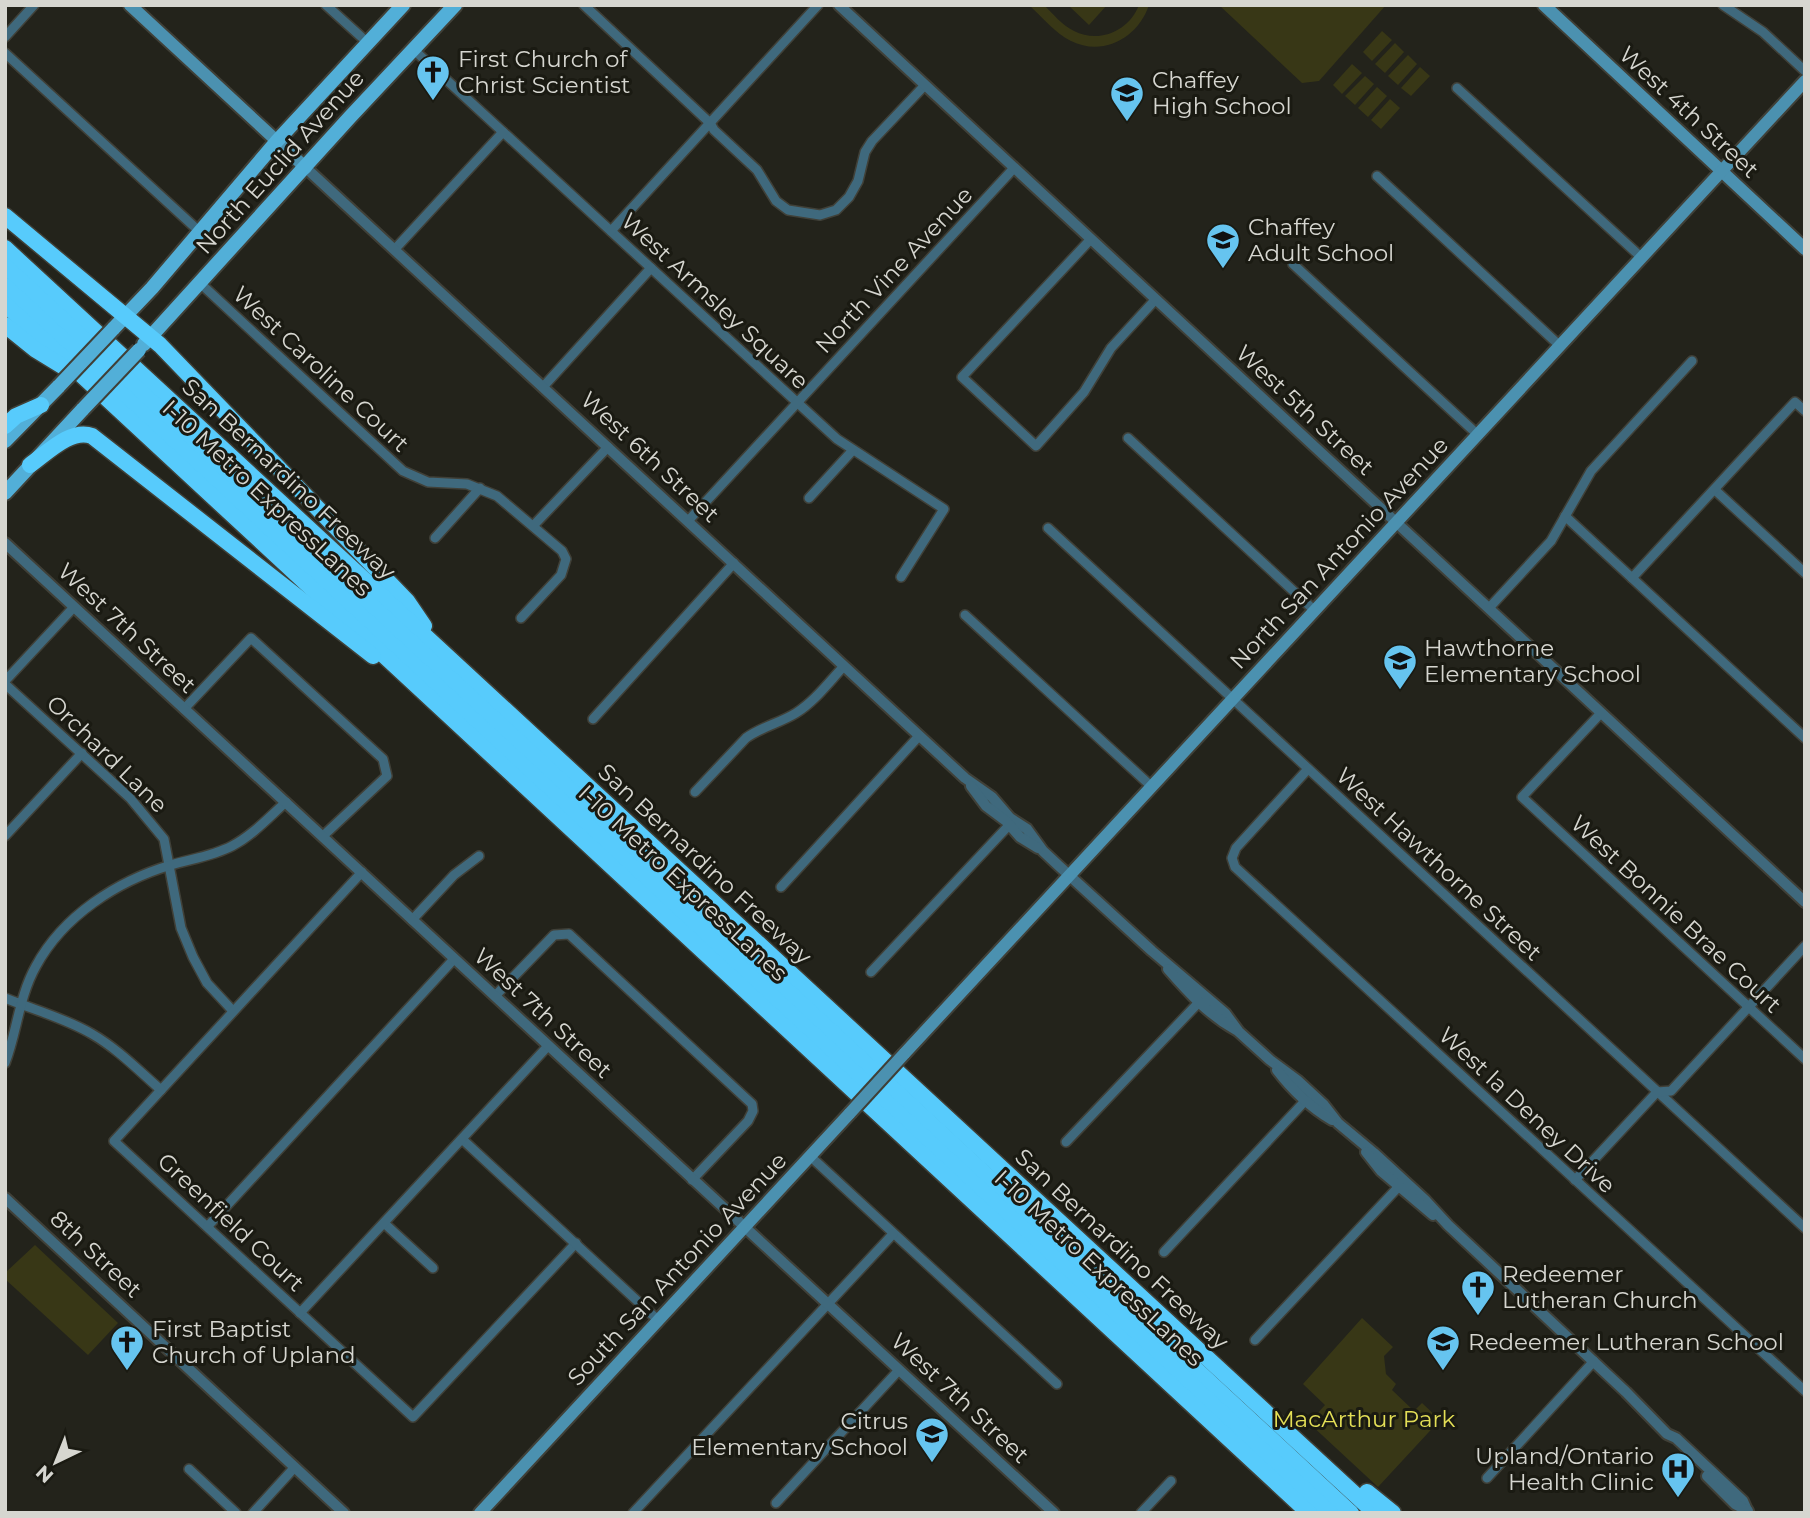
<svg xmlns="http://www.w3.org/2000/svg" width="1810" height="1518" font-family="Montserrat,sans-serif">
<rect width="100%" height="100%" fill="#23231b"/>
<g fill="#383716">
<path d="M 1029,5 L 1044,5 C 1053,14 1062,25 1074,31 C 1099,44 1129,31 1139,5 L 1149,5 C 1138,38 1103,57 1071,41 C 1055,33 1042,17 1029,5 Z"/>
<path d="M 1068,5 L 1107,5 L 1089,25 Z"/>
<path d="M 1219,5 L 1386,5 L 1319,81 L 1302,83 Z"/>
<path d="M 1382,31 L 1392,40 L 1372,61 L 1363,52 Z"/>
<path d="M 1395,43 L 1404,52 L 1385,73 L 1375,64 Z"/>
<path d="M 1408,55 L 1417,64 L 1398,85 L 1388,76 Z"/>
<path d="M 1352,64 L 1362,73 L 1342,94 L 1333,85 Z"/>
<path d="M 1420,67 L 1430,76 L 1411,96 L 1401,88 Z"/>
<path d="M 1365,76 L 1374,84 L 1355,105 L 1345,96 Z"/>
<path d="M 1377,87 L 1387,96 L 1368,117 L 1358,108 Z"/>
<path d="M 1390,99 L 1400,108 L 1381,129 L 1371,120 Z"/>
<path d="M 35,1245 L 118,1323 L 88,1355 L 5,1279 L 5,1273 Z"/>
<path d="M 1362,1318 L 1393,1347 L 1384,1356 L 1386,1374 L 1396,1384 L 1392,1390 L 1414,1411 L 1422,1403 L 1440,1420 L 1378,1487 L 1309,1423 L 1325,1405 L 1303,1384 Z"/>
</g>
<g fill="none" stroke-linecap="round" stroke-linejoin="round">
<g stroke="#404038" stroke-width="12">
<g id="minor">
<path d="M 326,5 L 368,43"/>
<path d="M 584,5 L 710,123 L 714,130 L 757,170 L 776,201 L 788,210 L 820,215 L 836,210 L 849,197 L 858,181 L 865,152 L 872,141 L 925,85"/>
<path d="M 1723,5 L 1763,32 L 1805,71"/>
<path d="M 5,37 L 34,5"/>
<path d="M 414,50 L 837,439 L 944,509 L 901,577"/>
<path d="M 5,53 L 200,232"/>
<path d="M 1457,88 L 1641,257"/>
<path d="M 1377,176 L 1559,345"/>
<path d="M 611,231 L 818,5"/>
<path d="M 1090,240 L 962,377 L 1036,446 L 1084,392 L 1111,348 L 1155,300"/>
<path d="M 395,249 L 503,132"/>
<path d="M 1293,264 L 1477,434"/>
<path d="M 200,283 L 403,471 L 428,482 L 467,484 L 497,496 L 562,551 L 566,559 L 561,575 L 521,618"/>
<path d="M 543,387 L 651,268"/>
<path d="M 1128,438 L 1314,610"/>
<path d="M 1715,490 L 1805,573"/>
<path d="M 809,498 L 853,450"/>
<path d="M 1565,516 L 1805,738"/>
<path d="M 688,521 L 1014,168"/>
<path d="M 533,526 L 608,447"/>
<path d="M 1048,528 L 1805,1228"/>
<path d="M 435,538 L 480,488"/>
<path d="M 1632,578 L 1795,402 L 1805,411"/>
<path d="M 1489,608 L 1551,541 L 1591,471 L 1692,361"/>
<path d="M 965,615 L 1151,786"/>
<path d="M 5,681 L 74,607"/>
<path d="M 5,684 L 130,798 L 164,839 L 181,928 L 193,957 L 207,983 L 233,1011"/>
<path d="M 184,709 L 251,638 L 383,759 L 387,776 L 323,836"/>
<path d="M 1601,713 L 1522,797 L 1805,1059"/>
<path d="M 593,719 L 734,563"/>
<path d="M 1308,769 L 1236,848 L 1232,858 L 1235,867 L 1805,1391"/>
<path d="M 695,792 L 746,738 C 761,727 780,723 796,713 C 815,701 829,682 844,666"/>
<path d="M 5,836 L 82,753"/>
<path d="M 362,872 L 114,1141 L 413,1417 L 576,1243"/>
<path d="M 781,887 L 919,736"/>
<path d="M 412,920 L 454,875 L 479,856"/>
<path d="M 871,972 L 1012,822"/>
<path d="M 495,996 L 554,935 L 569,934 L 752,1104 L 753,1111 L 748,1121 L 692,1180"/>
<path d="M 5,998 C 34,1010 65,1018 92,1034 C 118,1049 139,1071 161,1090"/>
<path d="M 5,1063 C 17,1032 19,996 36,966 C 63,916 117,881 171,865 C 191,859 213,856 232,846 C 253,835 269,817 286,802"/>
<path d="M 462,1139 L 659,1321"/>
<path d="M 1066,1142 L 1202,999"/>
<path d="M 810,1156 L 1057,1384"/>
<path d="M 1575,1180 L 1657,1092 L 1671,1091 L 1805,946"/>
<path d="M 384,1223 L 433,1268"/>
<path d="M 208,1226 L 454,959"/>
<path d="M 1164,1252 L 1305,1101"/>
<path d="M 300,1313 L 548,1046"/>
<path d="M 1255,1340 L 1403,1182"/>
<path d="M 189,1469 L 236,1513"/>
<path d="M 1487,1478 L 1594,1361"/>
<path d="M 776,1503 L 899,1370"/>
<path d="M 253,1513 L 294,1468"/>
<path d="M 633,1513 L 893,1234"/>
<path d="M 1141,1513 L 1171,1481"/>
</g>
</g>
<g stroke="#404038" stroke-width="14">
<g id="tertiary">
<path d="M 839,5 L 1805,902"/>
<path d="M 306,168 L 965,778 L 992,797 L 1010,818 L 1027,829 L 1043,851 L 1059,866 L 1152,951 L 1225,1013 L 1239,1032 L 1270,1060 L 1297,1080 L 1324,1105 L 1338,1123 L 1374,1153 L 1425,1200 L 1448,1225 L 1626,1392 L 1667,1434 L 1676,1438 L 1743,1501 L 1747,1510"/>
<path d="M 5,543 L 1054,1513"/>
<path d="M 971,786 L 986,806 L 1006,821 L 1020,837 L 1038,848"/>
<path d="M 1168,969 C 1188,992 1209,1015 1236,1030"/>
<path d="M 1277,1070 C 1293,1091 1310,1107 1332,1120"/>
<path d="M 1366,1152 L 1381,1171 L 1433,1215"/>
<path d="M 5,1198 L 344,1513"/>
<path d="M 1707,1476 L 1735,1504 L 1748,1511"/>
</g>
</g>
<g stroke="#404038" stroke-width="16">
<g id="secondary">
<path d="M 130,5 L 306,168"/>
<path d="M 1544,5 L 1805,249"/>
<path d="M 904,1054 L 1805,81"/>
<path d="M 480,1513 L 850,1113"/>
</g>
</g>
<g stroke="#404038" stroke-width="18">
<g id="primary">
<path d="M 113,329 L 152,288 L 277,141 L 403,5"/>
<path d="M 144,344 L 350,117 L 455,5"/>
<path d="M 5,441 L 59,386"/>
<path d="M 5,493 L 83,409"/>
</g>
</g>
<g stroke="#404038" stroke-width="19">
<g id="motorway">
<path d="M 5,216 L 160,345 L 407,601 L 424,626"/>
<path d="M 5,248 L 1375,1513"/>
<path d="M 5,266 L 1351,1513"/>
<path d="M 5,286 L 1330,1513"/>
<path d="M 5,304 L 1309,1513"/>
<path d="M 5,325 L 36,350 L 67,369"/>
<path d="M 5,426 L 16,416 L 41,405"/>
<path d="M 30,465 C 47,453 71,428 92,436 L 373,656"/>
<path d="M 1367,1492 L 1393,1513"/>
</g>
</g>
<use href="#minor" stroke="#3f697d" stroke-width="9"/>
<use href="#tertiary" stroke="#3f697d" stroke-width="10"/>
<use href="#secondary" stroke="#4b91b0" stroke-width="12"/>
<use href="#primary" stroke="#52afd8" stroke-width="14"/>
<use href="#motorway" stroke="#57cbfc" stroke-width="16"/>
<g stroke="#404038" stroke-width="16" stroke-linecap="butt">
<path id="secondary-bridge" d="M 850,1113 L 904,1054"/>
</g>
<g stroke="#404038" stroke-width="18" stroke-linecap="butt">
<g id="primary-bridge">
<path d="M 59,386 L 113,329"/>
<path d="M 83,409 L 139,350"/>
</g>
</g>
<use href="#secondary-bridge" stroke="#4b91b0" stroke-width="12"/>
<use href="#primary-bridge" stroke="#52afd8" stroke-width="14"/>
</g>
<defs>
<g id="church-pin" transform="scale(1.75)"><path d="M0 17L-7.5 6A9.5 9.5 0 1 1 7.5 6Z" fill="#66c4ef" stroke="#1a1a12"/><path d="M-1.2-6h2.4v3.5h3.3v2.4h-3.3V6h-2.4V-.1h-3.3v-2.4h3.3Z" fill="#111"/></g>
<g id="school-pin" transform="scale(1.75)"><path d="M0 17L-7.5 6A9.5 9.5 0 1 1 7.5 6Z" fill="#66c4ef" stroke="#1a1a12"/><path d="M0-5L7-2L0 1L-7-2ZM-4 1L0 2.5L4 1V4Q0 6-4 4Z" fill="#111"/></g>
<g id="hospital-pin" transform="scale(1.75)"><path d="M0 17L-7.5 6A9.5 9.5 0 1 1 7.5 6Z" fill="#66c4ef" stroke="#1a1a12"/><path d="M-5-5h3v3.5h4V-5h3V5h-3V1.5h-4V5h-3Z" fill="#111"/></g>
</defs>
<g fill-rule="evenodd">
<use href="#church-pin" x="433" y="72"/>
<use href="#school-pin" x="1127" y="93"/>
<use href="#school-pin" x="1223" y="240"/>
<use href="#school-pin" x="1400" y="661"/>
<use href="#church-pin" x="1478" y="1287"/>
<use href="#church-pin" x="127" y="1342"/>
<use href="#school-pin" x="1443" y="1342"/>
<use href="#school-pin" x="932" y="1434"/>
<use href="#hospital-pin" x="1678" y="1469"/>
</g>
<g text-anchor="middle" stroke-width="6" stroke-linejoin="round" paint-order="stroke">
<g font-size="23" fill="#d6d6d0" stroke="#1a1a12" text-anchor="start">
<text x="458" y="67">First Church of<tspan x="458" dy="26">Christ Scientist</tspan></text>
<text x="1152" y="88">Chaffey<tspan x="1152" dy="26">High School</tspan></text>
<text x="1248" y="235">Chaffey<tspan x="1248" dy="26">Adult School</tspan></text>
<text x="1424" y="656">Hawthorne<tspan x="1424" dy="26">Elementary School</tspan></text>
<text x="1502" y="1282">Redeemer<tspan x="1502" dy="26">Lutheran Church</tspan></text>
<text x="152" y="1337">First Baptist<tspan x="152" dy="26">Church of Upland</tspan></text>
<text x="1468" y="1350">Redeemer Lutheran School</text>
<text x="908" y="1429" text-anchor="end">Citrus<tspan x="908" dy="26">Elementary School</tspan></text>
<text x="1654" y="1464" text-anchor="end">Upland/Ontario<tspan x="1654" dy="26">Health Clinic</tspan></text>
</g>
<g font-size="23" fill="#d6d6d0" stroke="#1a1a12">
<text transform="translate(1689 112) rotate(43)" y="8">West 4th Street</text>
<text transform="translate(280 162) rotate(-48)" y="8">North Euclid Avenue</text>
<text transform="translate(894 270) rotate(-47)" y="8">North Vine Avenue</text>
<text transform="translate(715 301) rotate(43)" y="8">West Armsley Square</text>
<text transform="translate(321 369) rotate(43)" y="8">West Caroline Court</text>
<text transform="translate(1305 410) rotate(43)" y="8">West 5th Street</text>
<text transform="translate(650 457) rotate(43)" y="8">West 6th Street</text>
<text transform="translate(289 479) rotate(43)" y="8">San Bernardino Freeway</text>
<text transform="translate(267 498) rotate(43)" y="8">I-10 Metro ExpressLanes</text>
<text transform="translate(1339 553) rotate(-47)" y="8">North San Antonio Avenue</text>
<text transform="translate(127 628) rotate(43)" y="8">West 7th Street</text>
<text transform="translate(107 754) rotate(44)" y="8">Orchard Lane</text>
<text transform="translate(705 864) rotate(43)" y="8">San Bernardino Freeway</text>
<text transform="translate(1439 864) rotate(43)" y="8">West Hawthorne Street</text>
<text transform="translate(683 883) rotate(43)" y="8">I-10 Metro ExpressLanes</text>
<text transform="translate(1676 914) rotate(43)" y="8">West Bonnie Brae Court</text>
<text transform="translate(543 1013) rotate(43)" y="8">West 7th Street</text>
<text transform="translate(1527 1110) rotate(43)" y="8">West la Deney Drive</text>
<text transform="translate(231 1222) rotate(43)" y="8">Greenfield Court</text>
<text transform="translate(1122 1249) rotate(43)" y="8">San Bernardino Freeway</text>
<text transform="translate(96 1254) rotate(43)" y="8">8th Street</text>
<text transform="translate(1099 1268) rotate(43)" y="8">I-10 Metro ExpressLanes</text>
<text transform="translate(677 1269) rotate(-47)" y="8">South San Antonio Avenue</text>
<text transform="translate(960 1398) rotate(43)" y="8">West 7th Street</text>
</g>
<g font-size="23" fill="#e3de56" stroke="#1a1a12">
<text x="1364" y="1427">MacArthur Park</text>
</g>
</g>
<rect width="1810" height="1518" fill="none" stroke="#d6d6d0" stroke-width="14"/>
<g transform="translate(56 1462) rotate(223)" stroke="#1a1a12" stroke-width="5" paint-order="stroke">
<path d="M0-5L12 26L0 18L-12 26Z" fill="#d6d6d0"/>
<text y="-10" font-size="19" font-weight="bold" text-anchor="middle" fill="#d6d6d0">N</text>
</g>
</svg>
